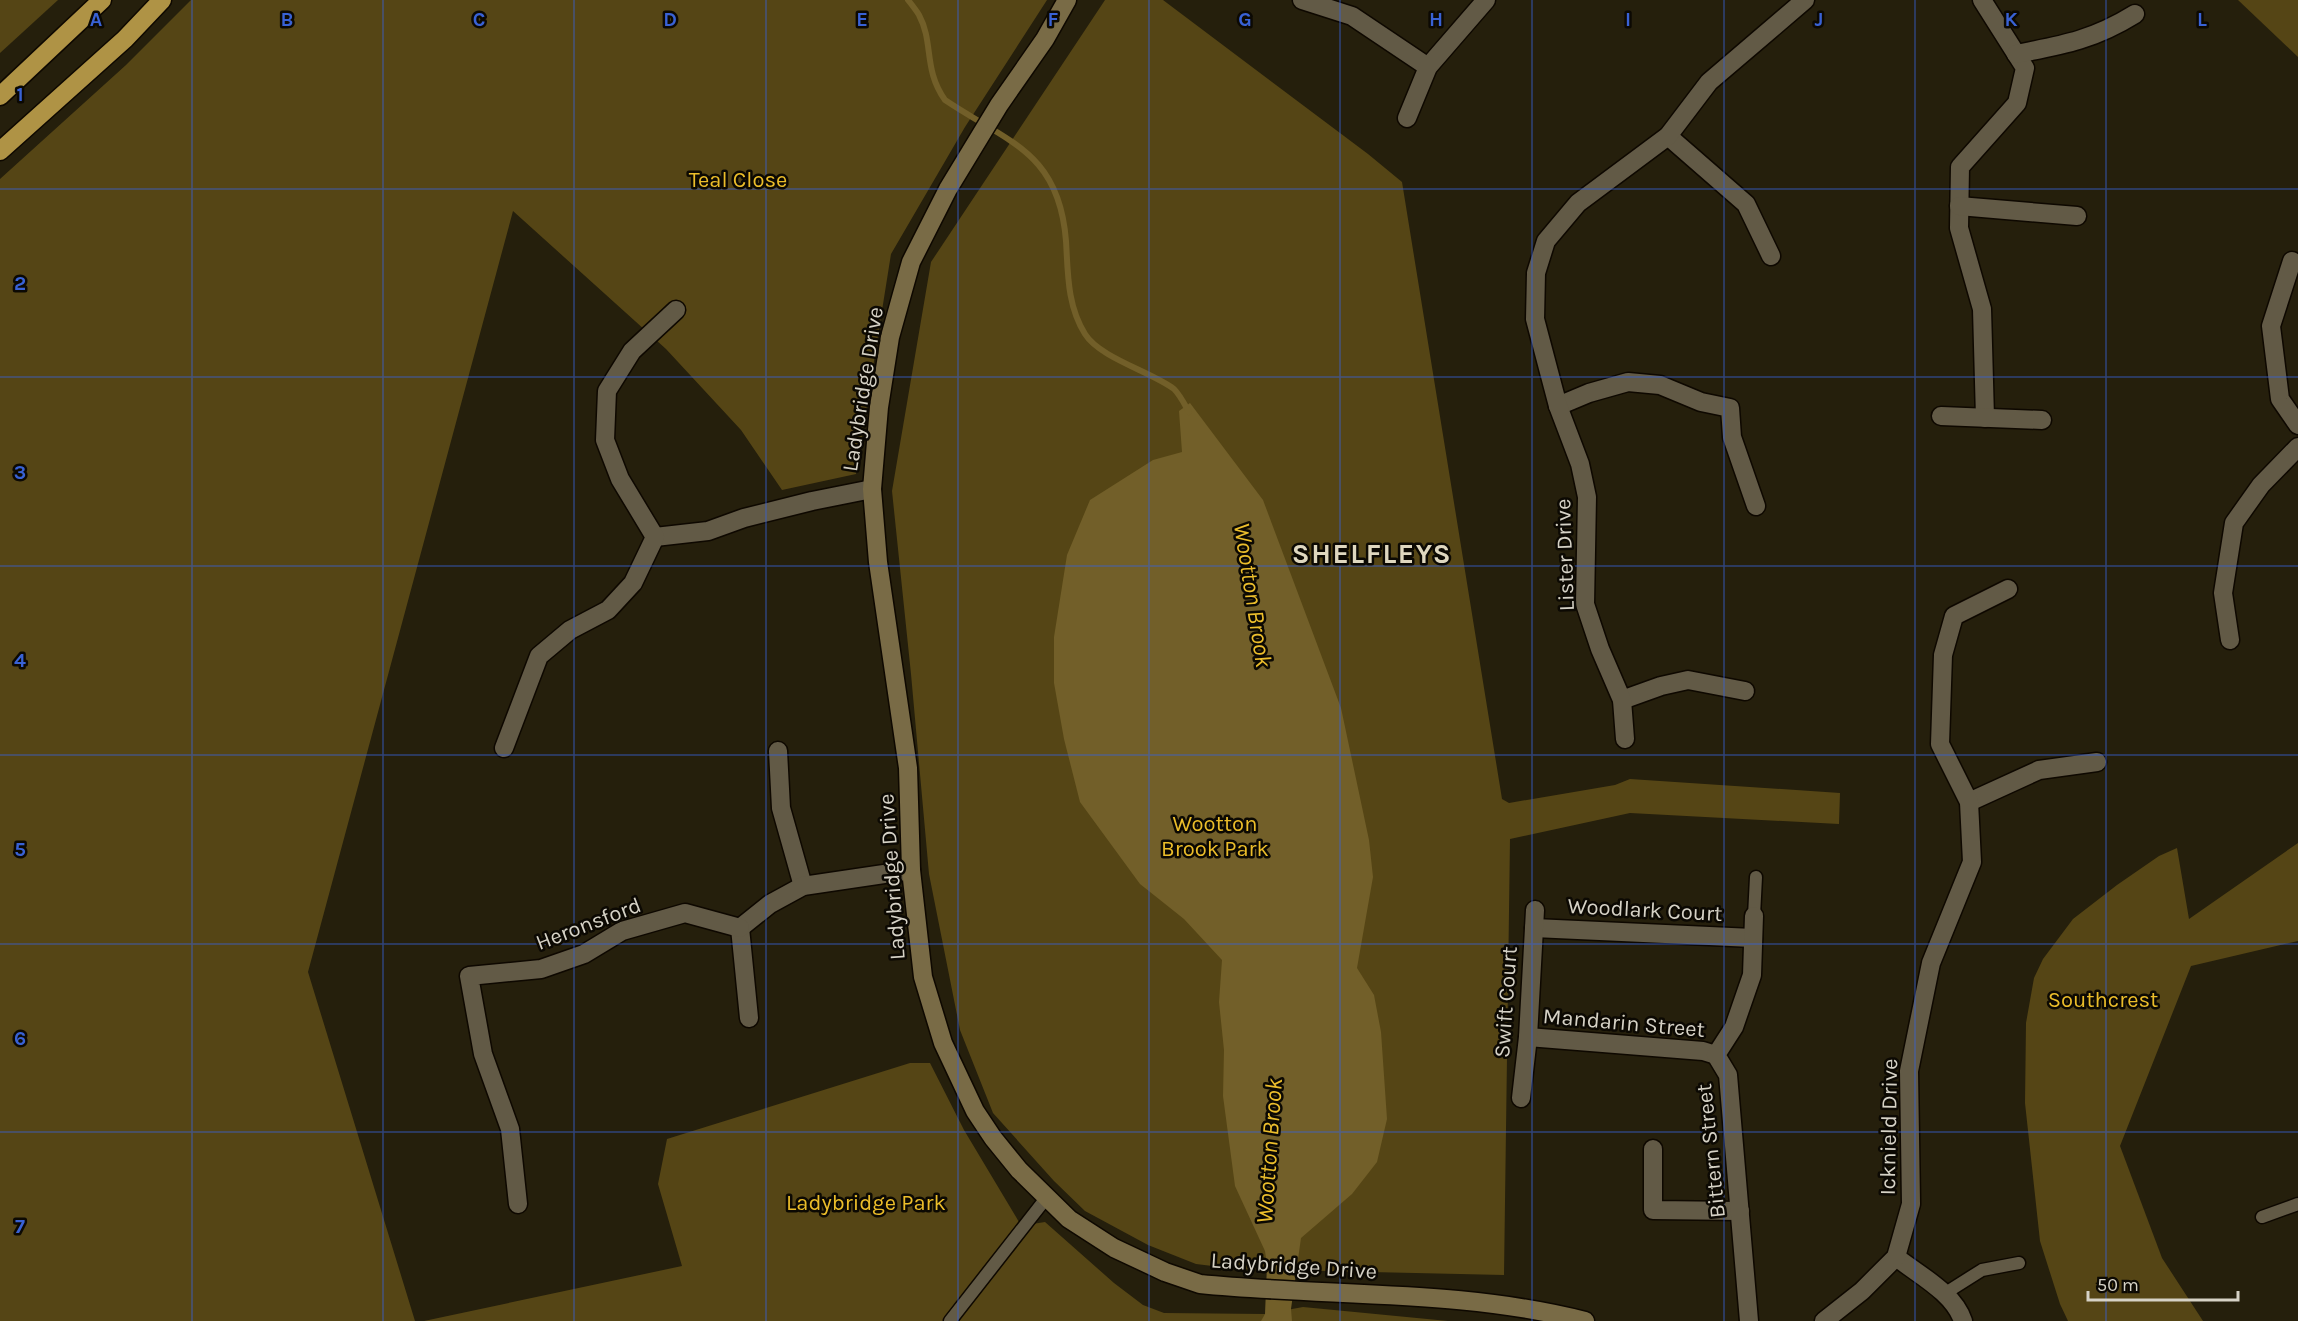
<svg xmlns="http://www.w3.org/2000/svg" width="2298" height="1321" font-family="Karla,sans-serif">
<rect width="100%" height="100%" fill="#251f0c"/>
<g fill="#554515">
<path d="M 0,0 L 58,0 L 0,53 Z"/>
<path d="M 191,0 L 1047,0 L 965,127 L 891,254 L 856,474 L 782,490 L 741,430 L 666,349 L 513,211 L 308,972 L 415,1321 L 0,1321 L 0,179 L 126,65 Z"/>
<path d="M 1105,0 L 1163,0 L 1368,154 L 1402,182 L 1502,799 L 1509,803 L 1615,785 L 1630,779 L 1840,793 L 1839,824 L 1630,813 L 1510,839 L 1504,1275 L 1237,1269 L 1196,1264 L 1148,1245 L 1085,1211 L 1054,1181 L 993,1113 L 960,1030 L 929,874 L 911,674 L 892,491 L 931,262 Z"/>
<path d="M 2238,0 L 2298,0 L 2298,57 Z"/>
<path d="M 2298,843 L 2298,941 L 2191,966 L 2120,1146 L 2162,1258 L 2203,1321 L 2068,1321 L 2060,1304 L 2040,1241 L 2025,1103 L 2026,1023 L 2034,978 L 2043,959 L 2073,919 L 2117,885 L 2159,856 L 2177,848 L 2189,919 Z"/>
<path d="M 910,1063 L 930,1063 L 964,1130 L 1019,1222 L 1026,1225 L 1045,1222 L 1114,1283 L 1143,1305 L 1164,1313 L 1265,1314 L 1303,1307 L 1448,1321 L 424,1321 L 682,1266 L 658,1184 L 667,1139 Z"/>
</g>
<path fill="#725f29" d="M 1190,403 L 1263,500 L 1341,708 L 1369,840 L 1373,877 L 1357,968 L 1374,995 L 1381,1032 L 1387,1119 L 1377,1162 L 1352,1194 L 1301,1238 L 1291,1309 L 1292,1321 L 1261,1321 L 1265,1314 L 1267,1265 L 1265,1251 L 1235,1186 L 1223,1096 L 1224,1050 L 1219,1002 L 1222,960 L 1184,919 L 1140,884 L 1080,802 L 1064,739 L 1054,683 L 1054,637 L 1067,555 L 1090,500 L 1153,460 L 1182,452 L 1179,411 Z"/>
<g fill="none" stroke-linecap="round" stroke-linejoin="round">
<path stroke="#725f29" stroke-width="6" d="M 908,0 C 912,5 916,10 919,15 C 934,43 923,69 945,100 C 1009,143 1059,152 1066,241 C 1068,273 1067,305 1085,334 C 1100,358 1152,372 1174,389 C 1180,395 1185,405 1189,412"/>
<g stroke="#0e0800" stroke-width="15">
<g id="lane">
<path d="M 1754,916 L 1756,877"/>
<path d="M 2262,1217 L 2298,1204"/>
<path d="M 1944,1294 L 1982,1270 L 2019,1263"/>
<path d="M 950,1321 L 1047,1197"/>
</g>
</g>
<g stroke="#0e0800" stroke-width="21">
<g id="street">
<path d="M 1302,0 L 1352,16 L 1428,67"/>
<path d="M 1982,0 L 2025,68 L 2017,103 L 1960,167 L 1959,228 L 1982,309 L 1985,418"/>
<path d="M 2016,54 C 2063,45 2093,40 2135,14"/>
<path d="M 1407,118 L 1428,67 L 1486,0"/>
<path d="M 1668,136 L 1746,204 L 1771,256"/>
<path d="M 1959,206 L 2077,216"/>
<path d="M 2292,261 L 2271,326 L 2280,399 L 2298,425"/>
<path d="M 1558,406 L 1589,393 L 1628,382 L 1660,385 L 1701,402 L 1730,408 L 1732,437 L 1756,506"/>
<path d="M 1941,416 L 2042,420"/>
<path d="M 655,537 L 708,531 L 744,518 L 812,501 L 872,489"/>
<path d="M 2230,640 L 2223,593 L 2234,523 L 2261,485 L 2298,447"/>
<path d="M 1622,700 L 1661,686 L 1688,680 L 1745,691"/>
<path d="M 1625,739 L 1622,700 L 1600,649 L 1585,604 L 1587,497 L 1580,464 L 1558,406 L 1535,319 L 1536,273 L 1546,241 L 1578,203 L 1668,136 L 1709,82 L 1805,0"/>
<path d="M 504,748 L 539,656 L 570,630 L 608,610 L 633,583 L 655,537 L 620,479 L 605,440 L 607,391 L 632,351 L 676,310"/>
<path d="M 778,751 L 781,808 L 803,886"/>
<path d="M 1969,802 L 2039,770 L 2097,762"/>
<path d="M 740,928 L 770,904 L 803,886 L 911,870"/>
<path d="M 740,928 L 749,1018"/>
<path d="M 1534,928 L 1753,938"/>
<path d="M 1528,1037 L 1703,1051 L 1716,1055"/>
<path d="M 1521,1098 L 1528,1037 L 1535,910"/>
<path d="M 1653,1149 L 1653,1210 L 1740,1211"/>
<path d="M 518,1204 L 510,1129 L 483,1054 L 469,976 L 541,969 L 584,954 L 622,931 L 685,913 L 740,928"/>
<path d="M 1896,1257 C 1919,1275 1954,1293 1963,1321"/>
<path d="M 1749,1321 L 1728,1075 L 1716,1055 L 1734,1027 L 1752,975 L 1754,916"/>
<path d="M 1824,1321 L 1862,1291 L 1896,1257 L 1911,1204 L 1909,1071 L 1931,963 L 1972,862 L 1969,802 L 1940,744 L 1943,655 L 1954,616 L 2008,589"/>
</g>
</g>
<g stroke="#0e0800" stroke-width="21">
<path id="secondary" d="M 1067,0 L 1045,39 L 999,105 L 948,189 L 911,262 L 890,337 L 879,407 L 872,489 L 878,562 L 908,768 L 911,870 L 923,977 L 943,1043 L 975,1111 L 993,1138 L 1019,1170 L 1069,1219 L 1114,1248 L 1165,1272 L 1200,1284 C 1328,1297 1460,1289 1585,1321"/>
</g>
<g stroke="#0e0800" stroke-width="21">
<g id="highway">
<path d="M 0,96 L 102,0"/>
<path d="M 0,151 L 125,39 L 162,0"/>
</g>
</g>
<use href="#lane" stroke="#625a46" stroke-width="12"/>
<use href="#street" stroke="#625a46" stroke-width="18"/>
<use href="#secondary" stroke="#796b46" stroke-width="18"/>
<use href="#highway" stroke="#af9345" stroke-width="18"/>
</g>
<path fill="none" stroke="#3962d5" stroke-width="1.5" stroke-opacity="0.55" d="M 192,0 L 192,1321M 383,0 L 383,1321M 574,0 L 574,1321M 766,0 L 766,1321M 958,0 L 958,1321M 1149,0 L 1149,1321M 1340,0 L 1340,1321M 1532,0 L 1532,1321M 1724,0 L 1724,1321M 1915,0 L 1915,1321M 2106,0 L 2106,1321M 0,189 L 2298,189M 0,377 L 2298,377M 0,566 L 2298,566M 0,755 L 2298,755M 0,944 L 2298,944M 0,1132 L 2298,1132"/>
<g text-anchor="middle" stroke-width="5" stroke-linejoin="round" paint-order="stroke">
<g font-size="22" fill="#ebbd2a" stroke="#0c0903">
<text x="738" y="187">Teal Close</text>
<text x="1215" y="831">Wootton<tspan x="1215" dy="25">Brook Park</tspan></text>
<text x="2103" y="1007">Southcrest</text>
<text x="866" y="1210">Ladybridge Park</text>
</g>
<g font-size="22" fill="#d6d2c6" stroke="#0c0903">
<text transform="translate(862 389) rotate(-81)" y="8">Ladybridge Drive</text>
<text transform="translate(1564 555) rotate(-92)" y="8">Lister Drive</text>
<text transform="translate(891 877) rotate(-94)" y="8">Ladybridge Drive</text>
<text transform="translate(1645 909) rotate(3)" y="8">Woodlark Court</text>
<text transform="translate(588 923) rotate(-21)" y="8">Heronsford</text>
<text transform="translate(1505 1002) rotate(-86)" y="8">Swift Court</text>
<text transform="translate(1624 1022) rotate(5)" y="8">Mandarin Street</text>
<text transform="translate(1888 1127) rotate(-89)" y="8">Icknield Drive</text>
<text transform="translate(1710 1151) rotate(-96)" y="8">Bittern Street</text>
<text transform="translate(1294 1265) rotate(4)" y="8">Ladybridge Drive</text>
</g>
<g font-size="24" font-style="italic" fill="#ecbe2c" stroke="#0c0903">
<text transform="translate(1253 595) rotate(81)" y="8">Wootton Brook</text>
<text transform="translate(1269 1151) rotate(-86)" y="8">Wootton Brook</text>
</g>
<g font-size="28" font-weight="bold" letter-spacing="1.5" fill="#dfd7bf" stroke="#0c0903">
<text x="1372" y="563">SHELFLEYS</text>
</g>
</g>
<g font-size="20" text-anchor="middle" font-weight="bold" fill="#3962d5" stroke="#0c0903" stroke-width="5" stroke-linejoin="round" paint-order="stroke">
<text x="96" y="26">A</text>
<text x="287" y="26">B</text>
<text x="479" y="26">C</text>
<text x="670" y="26">D</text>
<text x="862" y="26">E</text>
<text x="1053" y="26">F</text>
<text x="1245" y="26">G</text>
<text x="1436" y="26">H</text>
<text x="1628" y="26">I</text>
<text x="1819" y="26">J</text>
<text x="2011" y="26">K</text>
<text x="2202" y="26">L</text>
<text x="20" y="101">1</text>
<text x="20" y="290">2</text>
<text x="20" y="479">3</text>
<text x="20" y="667">4</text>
<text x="20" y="856">5</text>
<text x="20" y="1045">6</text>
<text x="20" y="1233">7</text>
</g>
<path d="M2088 1291v9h150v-9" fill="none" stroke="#d6d2c6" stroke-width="3"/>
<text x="2097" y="1291" font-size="18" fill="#d6d2c6" stroke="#0c0903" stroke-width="4.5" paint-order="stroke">50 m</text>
</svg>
